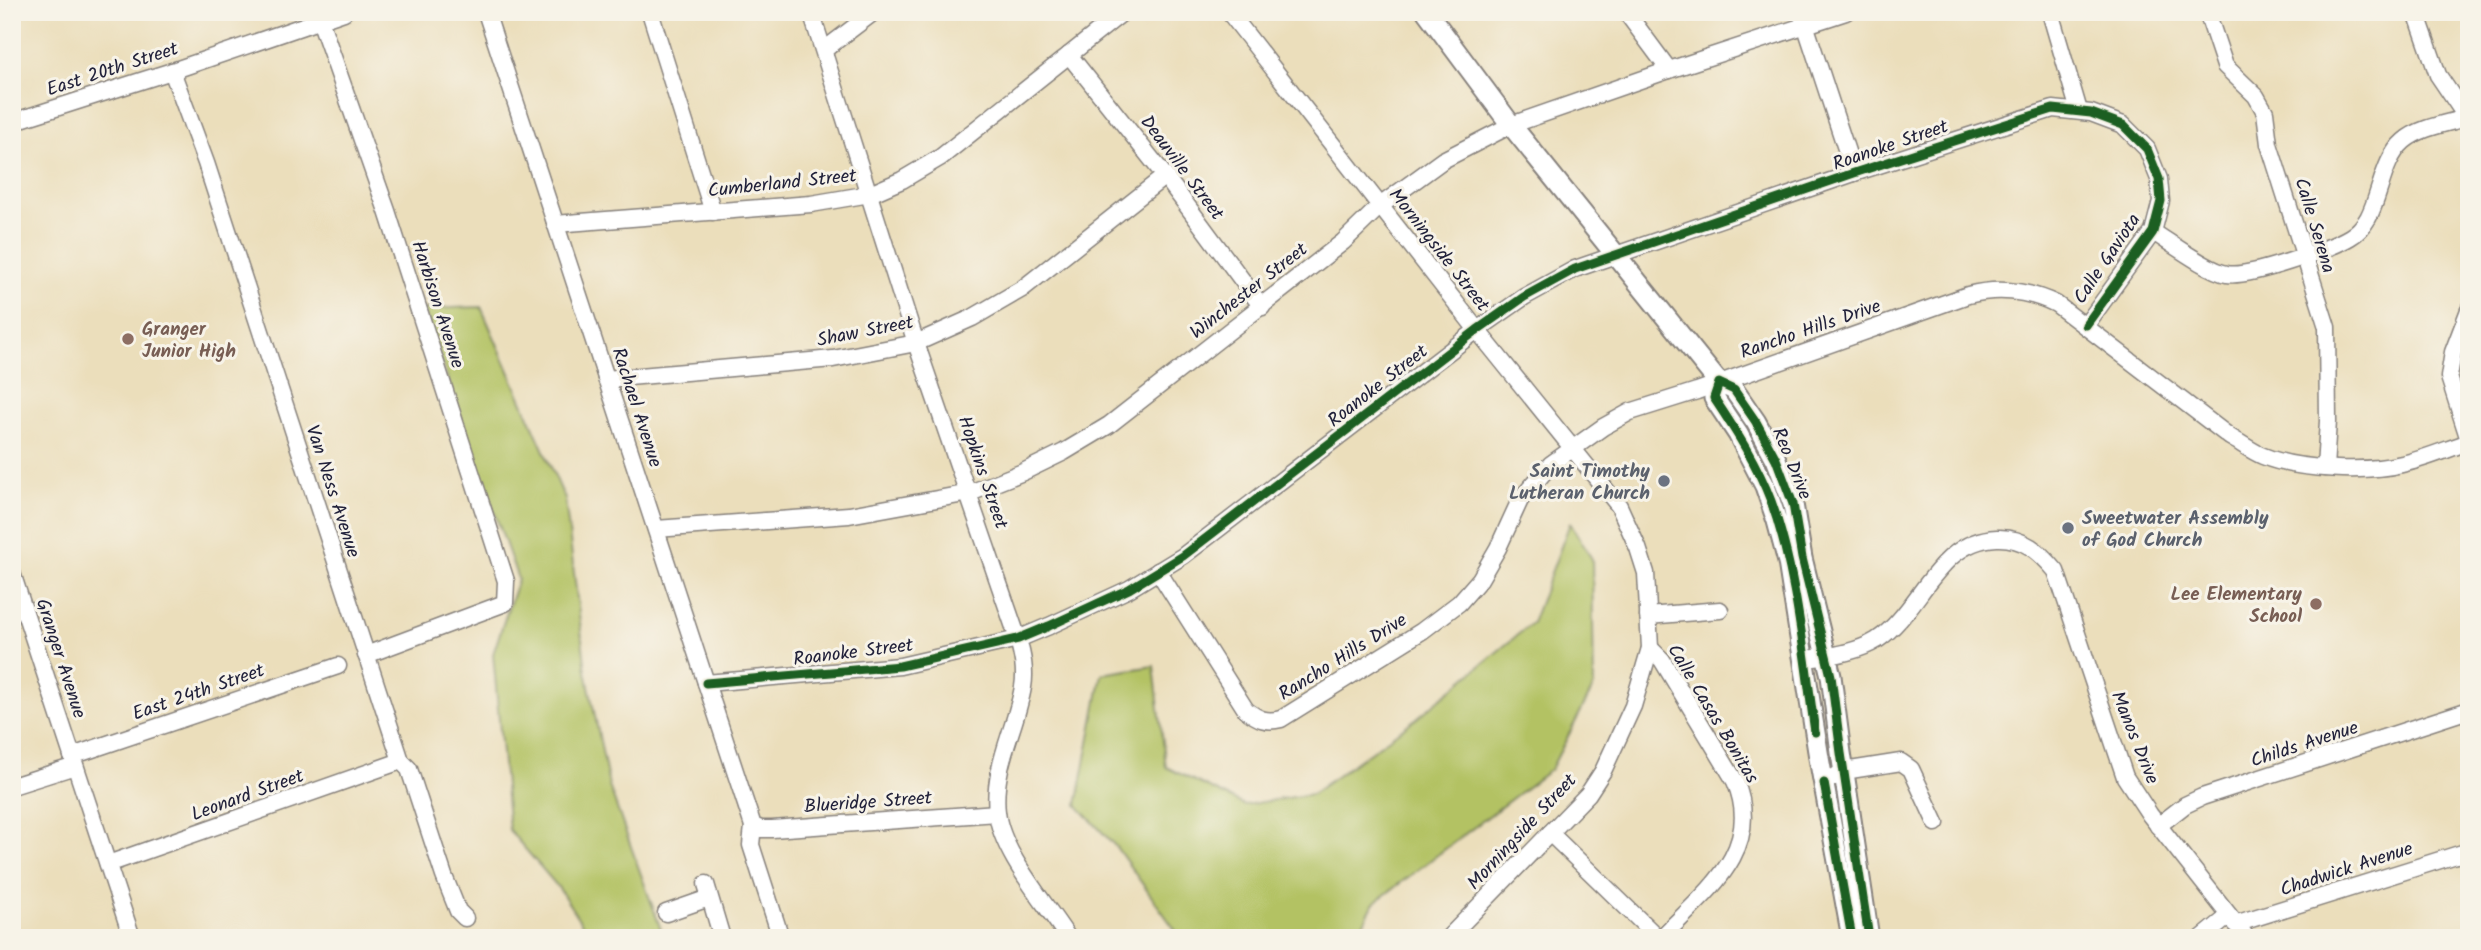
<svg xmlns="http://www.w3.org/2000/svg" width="2481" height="950" font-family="Kalam,sans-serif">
<rect width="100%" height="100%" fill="#f7f3e8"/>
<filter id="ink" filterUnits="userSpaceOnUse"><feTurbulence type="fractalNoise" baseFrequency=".0143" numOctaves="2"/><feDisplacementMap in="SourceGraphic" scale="14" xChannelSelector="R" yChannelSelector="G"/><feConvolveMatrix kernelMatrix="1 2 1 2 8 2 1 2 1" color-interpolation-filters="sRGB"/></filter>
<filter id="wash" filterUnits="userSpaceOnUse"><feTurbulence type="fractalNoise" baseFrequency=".00686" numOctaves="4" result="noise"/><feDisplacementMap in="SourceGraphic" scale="28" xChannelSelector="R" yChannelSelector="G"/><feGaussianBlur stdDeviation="1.57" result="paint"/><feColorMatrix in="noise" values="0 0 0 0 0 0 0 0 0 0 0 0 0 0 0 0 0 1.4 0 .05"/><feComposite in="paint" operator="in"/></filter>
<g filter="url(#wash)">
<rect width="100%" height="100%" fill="#ebdebb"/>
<g fill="#b3c264" stroke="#6a7250" stroke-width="2">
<path d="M 481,307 L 565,499 L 586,671 L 609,786 L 664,938 L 591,938 L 558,887 L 509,830 L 493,654 L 518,579 L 423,309 Z"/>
<path d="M 1570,523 L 1592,559 L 1594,686 L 1551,769 L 1374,903 L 1356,938 L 1181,938 L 1116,847 L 1077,805 L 1102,674 L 1154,666 L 1166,767 L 1244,805 L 1312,794 L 1417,718 L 1532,623 Z"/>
</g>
</g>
<g filter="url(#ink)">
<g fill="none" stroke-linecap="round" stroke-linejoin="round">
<g stroke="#86807b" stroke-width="19">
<g id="minor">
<path d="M 486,12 L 753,826 L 761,829 L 772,829 L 997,813"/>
<path d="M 650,12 L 713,212"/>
<path d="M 811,12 L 916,343 L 1018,639 C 1022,654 1026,670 1023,687 C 1016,728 992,768 997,812 C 1001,853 1046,903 1068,938"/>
<path d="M 1229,12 L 1477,330 L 1619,506 L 1638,548 L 1646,573 L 1650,648 L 1633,706 L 1603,771 L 1588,794 L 1448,938"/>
<path d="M 1626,12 L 1669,70"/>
<path d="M 1801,12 L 1854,173"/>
<path d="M 2050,12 L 2079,111"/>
<path d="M 2207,12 L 2225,66 L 2256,96 L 2265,112 L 2269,144 L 2327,327 L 2328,421 L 2325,468"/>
<path d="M 2416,12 L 2438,75 L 2469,121"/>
<path d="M 320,20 L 387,211 L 506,581 L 505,603 L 366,655"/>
<path d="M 824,50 L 874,12"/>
<path d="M 1069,55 L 1165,176 L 1262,307"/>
<path d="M 172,71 L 206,163 L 401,761 L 409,769 L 444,876 L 458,911 L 465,918"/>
<path d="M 12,122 L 172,71 L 344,12"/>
<path d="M 555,224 L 811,204 L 870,194 L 902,180 L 941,157 L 1123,12"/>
<path d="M 2153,232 C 2171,243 2208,271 2227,274 C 2249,278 2330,249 2350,237 C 2357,233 2364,225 2368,218 C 2381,194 2383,159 2404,141 C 2420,127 2449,123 2469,117"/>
<path d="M 2469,310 L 2453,352 L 2449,377 L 2469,440"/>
<path d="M 606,379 L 833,359 L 916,343 L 972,318 L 1022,289 L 1165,176"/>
<path d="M 656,529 L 849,515 L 970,493 L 1023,472 L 1064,452 L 1109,425 L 1343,242 L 1380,206 L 1443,160 L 1511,125 L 1669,70 L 1846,12"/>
<path d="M 1158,571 L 1246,710 C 1258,719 1266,723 1281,719 L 1422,631 L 1459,603 L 1480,579 L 1498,548 L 1520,500 L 1551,464 L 1603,427 L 1630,412 L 1697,391 L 1968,295 C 1999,287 2027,290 2056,304 L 2230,437 C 2241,443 2251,451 2263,456 C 2297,470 2366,473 2402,464 C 2425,459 2447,449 2469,442"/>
<path d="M 12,573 L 132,938"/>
<path d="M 1648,616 L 1720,610"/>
<path d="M 1650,648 L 1662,660 L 1735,781 C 1765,851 1704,893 1661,938"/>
<path d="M 1804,659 C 1828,657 1856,653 1877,640 C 1921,611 1937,540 1997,538 C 2024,537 2040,552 2056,571 L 2125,777 L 2150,815 L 2247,938"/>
<path d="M 706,683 L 900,666 L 1018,639 L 1049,626 L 1129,589 L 1183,556 L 1477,330 L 1524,297 L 1575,269 L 1854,173 L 2053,109 L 2091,113 L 2123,125 L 2147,149 L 2159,179 L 2161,201 L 2153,232 L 2086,325"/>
<path d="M 72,756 L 338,666"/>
<path d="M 1824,783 L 1844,771 L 1901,762 L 1911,769 L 1936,823"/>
<path d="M 12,786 L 75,766"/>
<path d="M 753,826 L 751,845 L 781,938"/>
<path d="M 2158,826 L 2185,805 L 2202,797 L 2469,710"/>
<path d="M 1550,833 L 1658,938"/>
<path d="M 108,864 L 401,761"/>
<path d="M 706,884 L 722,938"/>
<path d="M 666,913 L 709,898"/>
<path d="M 2235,924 L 2469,851"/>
<path d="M 12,937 L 13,938"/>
<path d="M 2202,938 L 2229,916"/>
</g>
</g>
<g stroke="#86807b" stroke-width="23">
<g id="major">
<path d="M 1427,12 L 1511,125 L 1719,383 L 1734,390 L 1756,422 L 1776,459 L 1793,504 L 1802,558 L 1831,676 L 1841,753 L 1869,938"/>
<path d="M 1719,383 L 1714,398 L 1738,434 L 1765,486 L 1777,521 L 1788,562 L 1819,758 L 1852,938"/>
</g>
</g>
<use href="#minor" stroke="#fff" stroke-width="16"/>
<use href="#major" stroke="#fff" stroke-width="19"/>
<g stroke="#f7f3e8" stroke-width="13">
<g id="cycleway">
<path d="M 706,683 L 900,666 L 1018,639 L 1049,626 L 1129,589 L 1183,556 L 1477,330 L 1524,297 L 1575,269 L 1854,173 L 2053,109 L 2091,113 L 2123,125 L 2147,149 L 2159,179 L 2161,201 L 2153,232 L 2086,325"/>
<path d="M 1815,732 C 1804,657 1797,573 1771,501 C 1757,464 1736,431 1714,398 L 1719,383 L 1734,390 L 1756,422 L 1776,459 L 1793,504 L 1802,558 L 1831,676 L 1841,753 L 1869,938"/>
<path d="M 1824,783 L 1852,938"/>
</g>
</g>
<use href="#cycleway" stroke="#1b5e20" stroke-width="9"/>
</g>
</g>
<g fill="#8d6e63" stroke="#f7f3e8" stroke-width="2.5">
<circle cx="128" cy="339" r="7"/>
<circle cx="2316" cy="604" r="7"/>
</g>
<g fill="#6b7280" stroke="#f7f3e8" stroke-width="2.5">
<circle cx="1664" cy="481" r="7"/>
<circle cx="2068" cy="528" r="7"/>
</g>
<g text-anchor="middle" stroke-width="6" stroke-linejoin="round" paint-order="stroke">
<g font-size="19" fill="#22223b" stroke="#f7f3e8">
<text transform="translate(112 68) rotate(-18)" y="7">East 20th Street</text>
<text transform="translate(1890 144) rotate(-19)" y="7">Roanoke Street</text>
<text transform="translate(1183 167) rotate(53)" y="7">Deauville Street</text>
<text transform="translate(782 182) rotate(-6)" y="7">Cumberland Street</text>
<text transform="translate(2316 225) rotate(73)" y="7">Calle Serena</text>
<text transform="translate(1440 249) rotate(52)" y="7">Morningside Street</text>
<text transform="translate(2106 258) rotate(-56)" y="7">Calle Gaviota</text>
<text transform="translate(1248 290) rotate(-38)" y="7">Winchester Street</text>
<text transform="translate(439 304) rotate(72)" y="7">Harbison Avenue</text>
<text transform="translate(1810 328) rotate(-19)" y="7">Rancho Hills Drive</text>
<text transform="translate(865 330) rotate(-11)" y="7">Shaw Street</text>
<text transform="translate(1377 385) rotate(-38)" y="7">Roanoke Street</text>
<text transform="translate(638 407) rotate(72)" y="7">Rachael Avenue</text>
<text transform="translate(1793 463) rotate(68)" y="7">Reo Drive</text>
<text transform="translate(984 472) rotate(71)" y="7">Hopkins Street</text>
<text transform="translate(334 491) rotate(72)" y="7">Van Ness Avenue</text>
<text transform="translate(853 651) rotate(-7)" y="7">Roanoke Street</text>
<text transform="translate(1342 656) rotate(-32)" y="7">Rancho Hills Drive</text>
<text transform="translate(62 658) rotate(72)" y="7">Granger Avenue</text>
<text transform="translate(198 691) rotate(-19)" y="7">East 24th Street</text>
<text transform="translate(1714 713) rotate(59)" y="7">Calle Casas Bonitas</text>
<text transform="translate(2136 737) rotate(68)" y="7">Manos Drive</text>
<text transform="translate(2304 743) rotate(-18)" y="7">Childs Avenue</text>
<text transform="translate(247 794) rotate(-20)" y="7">Leonard Street</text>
<text transform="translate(868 801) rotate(-4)" y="7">Blueridge Street</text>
<text transform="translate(1521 831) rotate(-47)" y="7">Morningside Street</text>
<text transform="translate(2346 868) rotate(-18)" y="7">Chadwick Avenue</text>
</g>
<g font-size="19" font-weight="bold" fill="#785e54" stroke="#f7f3e8" text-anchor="start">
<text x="142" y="335">Granger<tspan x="142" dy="22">Junior High</tspan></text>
<text x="2302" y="600" text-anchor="end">Lee Elementary<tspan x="2302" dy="22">School</tspan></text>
</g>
<g font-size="19" font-weight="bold" fill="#5b616d" stroke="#f7f3e8" text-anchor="end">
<text x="1650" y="477">Saint Timothy<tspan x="1650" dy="22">Lutheran Church</tspan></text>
<text x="2082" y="524" text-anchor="start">Sweetwater Assembly<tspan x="2082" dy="22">of God Church</tspan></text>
</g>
</g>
<rect width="2481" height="950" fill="none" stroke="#f7f3e8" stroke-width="42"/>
</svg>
